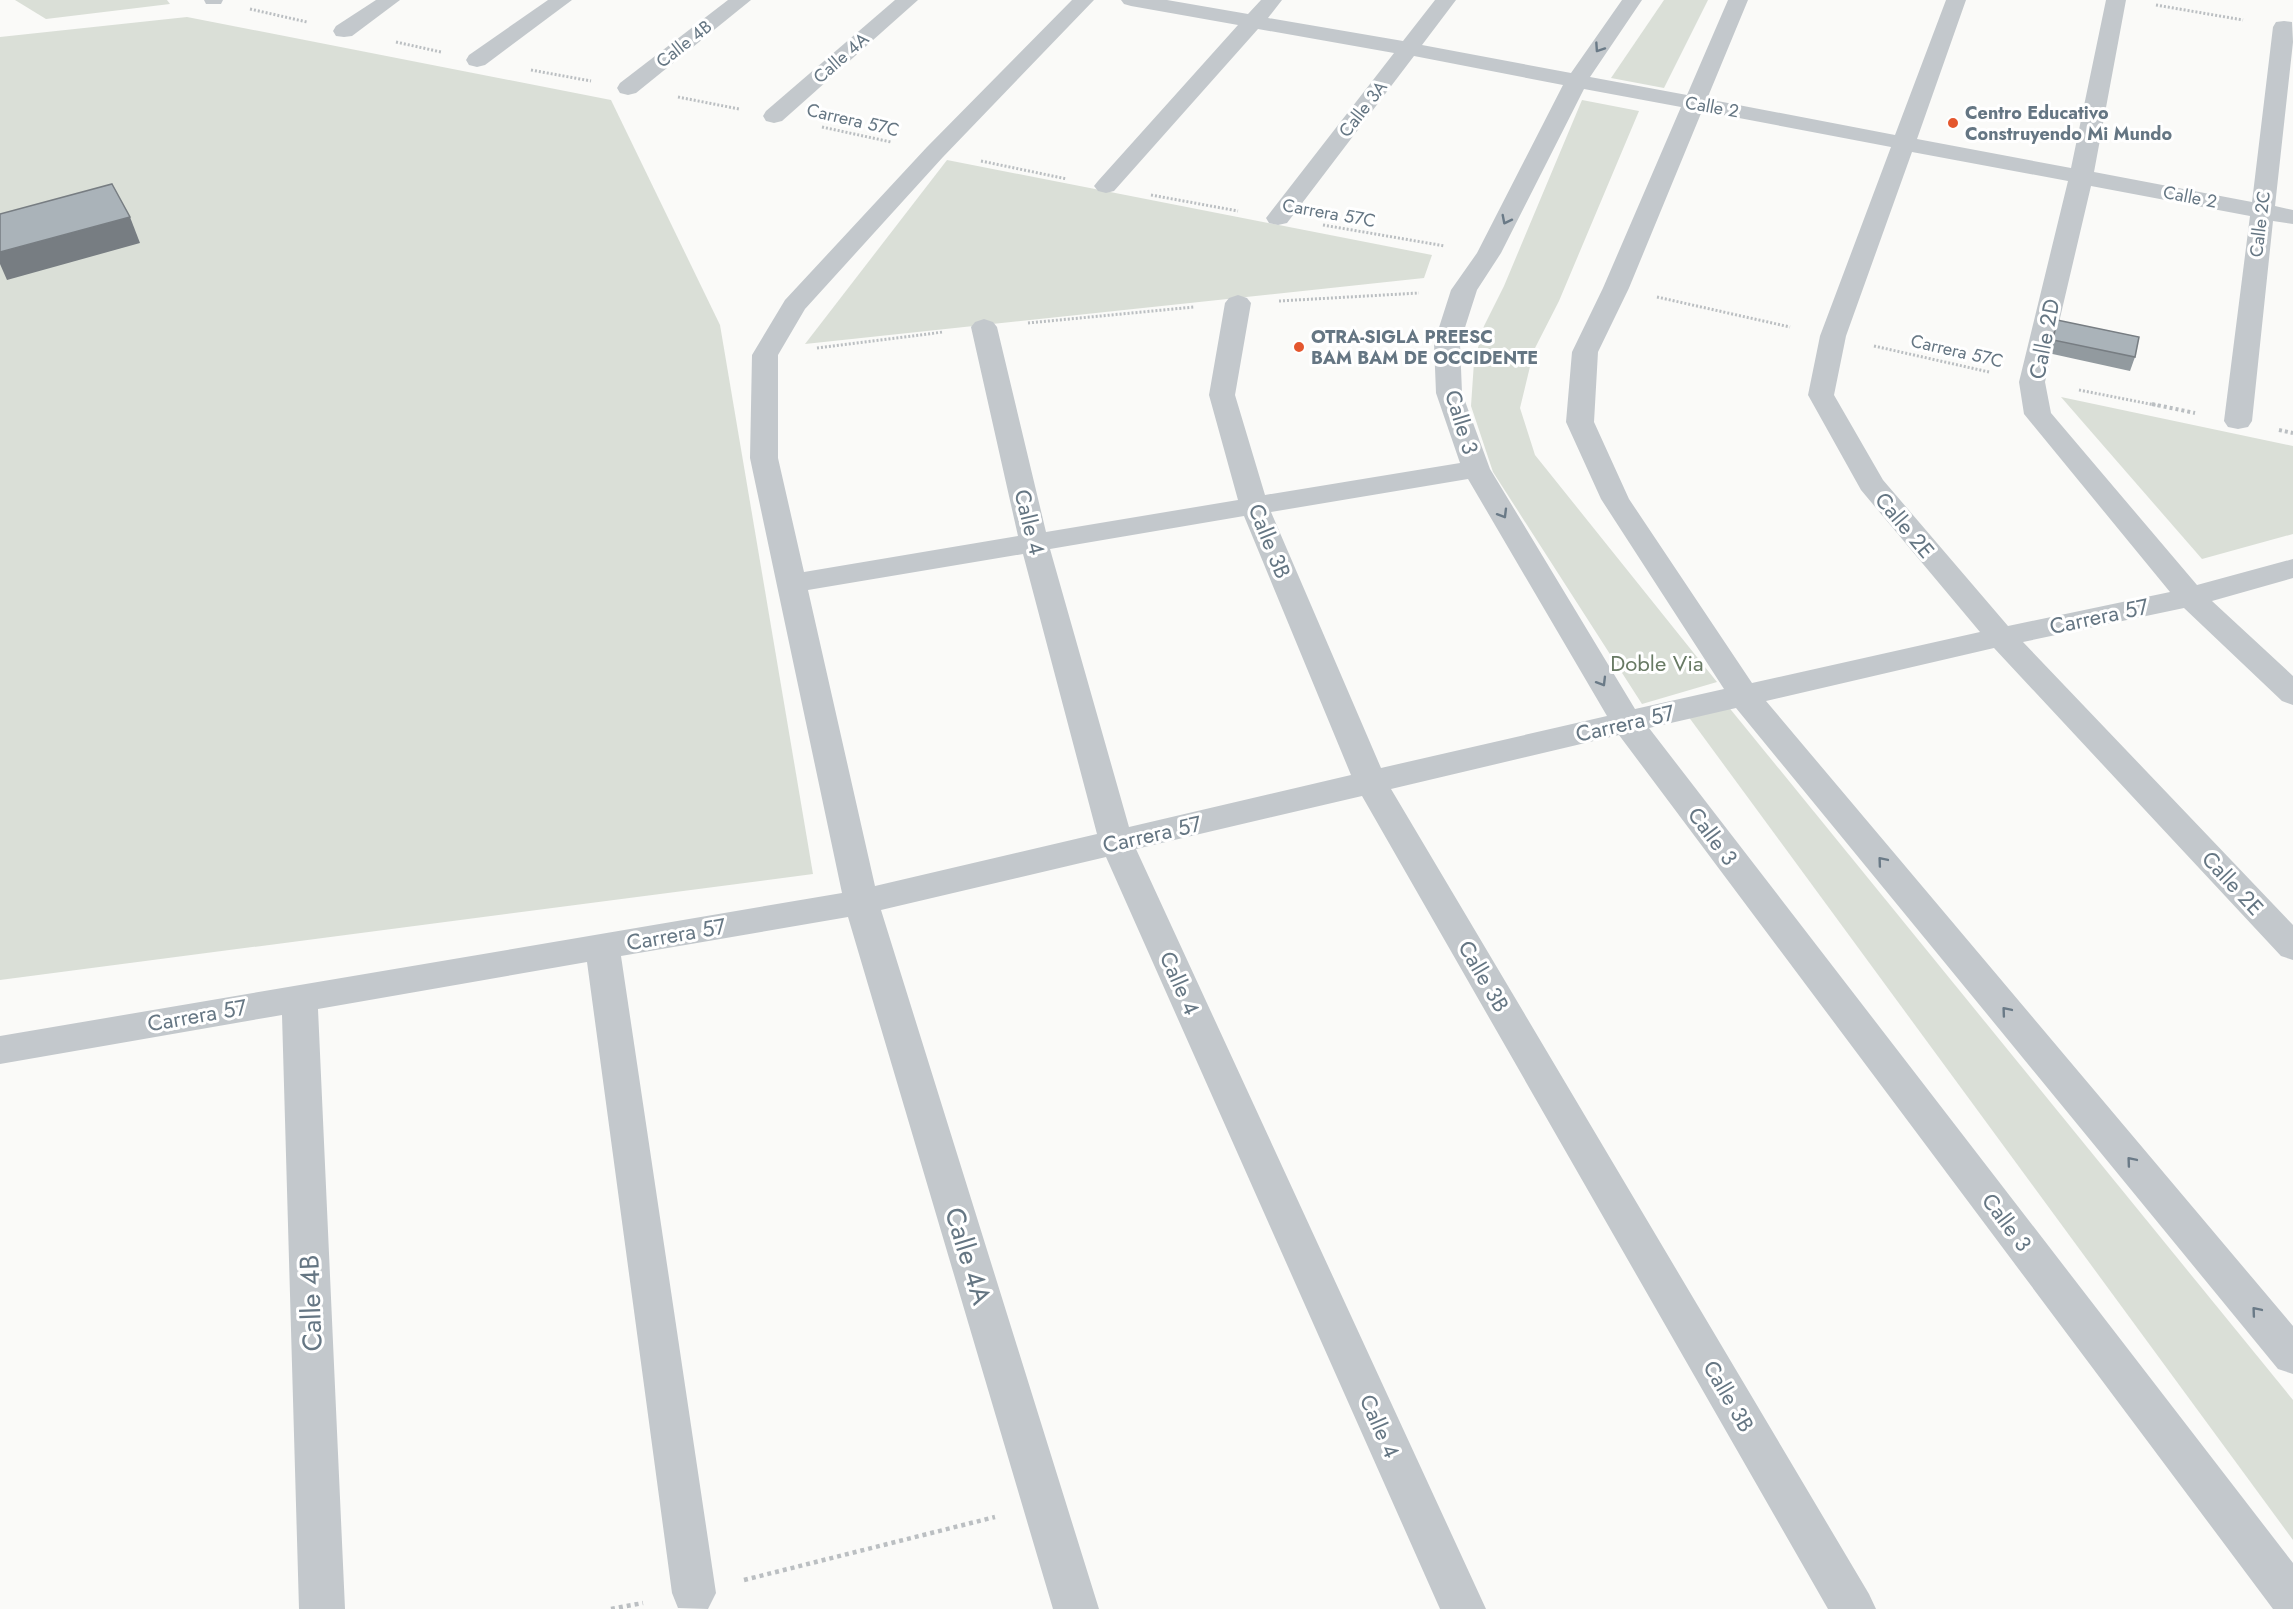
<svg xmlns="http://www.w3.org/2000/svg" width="2293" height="1609" font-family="Jost,sans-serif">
<rect width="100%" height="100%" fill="#fafaf8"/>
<g fill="#dadfd7">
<path d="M 15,0 L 167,0 L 170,4 L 46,19 Z"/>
<path d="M 1664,0 L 1708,0 L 1664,88 L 1611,78 Z"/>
<path d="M 187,17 L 611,100 L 720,325 L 813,874 L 0,980 L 0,37 Z"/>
<path d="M 1582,100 L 1639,111 L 1559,301 L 1534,350 L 1520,408 L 1535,455 L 1717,682 L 1642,704 L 1493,472 L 1471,406 L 1474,362 L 1484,326 L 1504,286 Z"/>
<path d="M 947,160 L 1432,255 L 1424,278 L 805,344 Z"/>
<path d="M 2061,397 L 2293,446 L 2293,534 L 2202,559 Z"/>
<path d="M 1727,705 L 2293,1400 L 2293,1540 L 1688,716 Z"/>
</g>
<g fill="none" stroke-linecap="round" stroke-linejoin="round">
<g stroke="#bbbfc2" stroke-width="3" stroke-dasharray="2 2" stroke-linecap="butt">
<path d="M 2156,5 L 2243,20"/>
<path d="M 250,9 L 307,22"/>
<path d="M 396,42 L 441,52"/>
<path d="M 531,70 L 591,81"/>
<path d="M 678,97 L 739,109"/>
<path d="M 822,127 L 891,142"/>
<path d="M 981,161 L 1067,179"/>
<path d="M 1151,195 L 1238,211"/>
<path d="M 1323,225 L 1445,246"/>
<path d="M 1657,297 L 1790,327"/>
<path d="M 1279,301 L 1419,293"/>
<path d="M 1028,323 L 1194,307"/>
<path d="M 1874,346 L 1989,372"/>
<path d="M 817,348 L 943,332"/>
<path d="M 2079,390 L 2160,406"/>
</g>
<g stroke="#bbbfc2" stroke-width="4" stroke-dasharray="3 3" stroke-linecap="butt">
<path d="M 2152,404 L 2195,413"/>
<path d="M 2279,430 L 2293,433"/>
</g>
<g stroke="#bbbfc2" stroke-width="4.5" stroke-dasharray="4 4" stroke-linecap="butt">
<path d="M 744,1580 L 995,1517"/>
<path d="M 611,1609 L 643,1603"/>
</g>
<path fill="#c3c8cc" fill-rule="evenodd" d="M 204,0 L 223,0 L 221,4 L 206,4 Z"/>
<g fill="#c3c8cc" fill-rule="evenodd">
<path d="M 376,0 L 400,0 L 352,36 L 344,37 L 336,36 L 333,31 L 336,26 Z"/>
<path d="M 548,0 L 572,0 L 485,65 L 477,67 L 469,65 L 466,60 L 469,55 Z"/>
<path d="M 728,0 L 751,0 L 636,93 L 628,95 L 620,93 L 617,88 L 620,83 Z"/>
<path d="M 895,0 L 918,0 L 782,121 L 774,123 L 766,121 L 763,116 L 766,111 Z"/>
<path d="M 1072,0 L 1094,0 L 943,157 L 805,309 L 778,355 L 778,458 L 804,572 L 1018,536 L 971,327 L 975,322 L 984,319 L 993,322 L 997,327 L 1046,532 L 1238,500 L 1209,395 L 1225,303 L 1229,298 L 1238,295 L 1247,298 L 1251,303 L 1235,395 L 1265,495 L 1460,463 L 1436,393 L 1434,343 L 1451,290 L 1477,253 L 1563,85 L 1414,56 L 1287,223 L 1278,225 L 1269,223 L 1266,218 L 1394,53 L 1258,29 L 1114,191 L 1106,193 L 1098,191 L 1094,186 L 1098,181 L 1238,25 L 1131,6 L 1124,4 L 1121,0 L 1167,0 L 1248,14 L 1261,0 L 1282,0 L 1268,18 L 1403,41 L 1435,0 L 1456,0 L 1422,45 L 1571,73 L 1622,0 L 1642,0 L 1590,77 L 1687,95 L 1728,0 L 1748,0 L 1707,99 L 1895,135 L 1946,0 L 1966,0 L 1917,139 L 2071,168 L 2106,0 L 2126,0 L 2094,172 L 2252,202 L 2273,27 L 2276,22 L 2284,21 L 2292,22 L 2293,42 L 2275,206 L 2293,210 L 2293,224 L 2273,221 L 2252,421 L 2248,427 L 2238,429 L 2228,427 L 2224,421 L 2250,216 L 2091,186 L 2045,382 L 2051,413 L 2197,585 L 2293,559 L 2293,578 L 2212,601 L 2293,676 L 2293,705 L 2282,701 L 2184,608 L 2023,642 L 2293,925 L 2293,960 L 2281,956 L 1994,648 L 1766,701 L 2293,1326 L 2293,1374 L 2278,1369 L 1736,708 L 1649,728 L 2293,1563 L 2293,1609 L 2273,1609 L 1619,735 L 1391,789 L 1869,1594 L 1876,1609 L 1828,1609 L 1362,796 L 1136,849 L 1486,1609 L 1440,1609 L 1106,857 L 881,910 L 1099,1609 L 1053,1609 L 848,917 L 621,956 L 716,1593 L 708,1609 L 678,1608 L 672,1593 L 587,962 L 318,1009 L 345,1609 L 299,1609 L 282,1015 L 0,1064 L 0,1036 L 842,893 L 750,458 L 752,355 L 785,300 L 927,147 ZM 1584,89 L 1681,107 L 1603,288 L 1572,352 L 1566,422 L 1601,499 L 1724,689 L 1635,709 L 1490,469 L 1462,393 L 1460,343 L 1477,290 L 1501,253 ZM 1702,111 L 1891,147 L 1820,336 L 1808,395 L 1861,490 L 1980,632 L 1752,683 L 1629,499 L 1594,422 L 1598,352 L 1629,288 ZM 1912,152 L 2068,181 L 2019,382 L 2024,414 L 2170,592 L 2008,626 L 1883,480 L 1834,395 L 1846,336 ZM 1468,479 L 1607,716 L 1381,768 L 1271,512 ZM 1244,516 L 1351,775 L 1129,827 L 1050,549 ZM 1023,554 L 1097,834 L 875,886 L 808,590 Z"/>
</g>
</g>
<path fill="#929a9f" d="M 2057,320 L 2135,357 L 2130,371 L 2048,353 L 2053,334 Z"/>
<path fill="#777d82" d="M 130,217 L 140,243 L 7,280 L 0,264 L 0,252 Z"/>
<g fill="#aab3b9" stroke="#777d82" stroke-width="1.5">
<path d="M 112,184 L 130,217 L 0,252 L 0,214 Z"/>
<path d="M 2057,320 L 2139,337 L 2135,357 L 2053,340 Z"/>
</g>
<defs><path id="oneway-chevron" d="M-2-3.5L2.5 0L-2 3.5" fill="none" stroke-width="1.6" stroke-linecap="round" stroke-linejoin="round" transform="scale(1.5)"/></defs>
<g stroke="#6a7a87">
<use href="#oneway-chevron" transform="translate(1599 48) rotate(124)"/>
<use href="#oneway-chevron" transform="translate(1506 220) rotate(117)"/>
<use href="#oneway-chevron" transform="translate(1503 514) rotate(59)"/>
<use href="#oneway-chevron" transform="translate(1602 682) rotate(59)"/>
<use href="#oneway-chevron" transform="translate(1882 861) rotate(-130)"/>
<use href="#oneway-chevron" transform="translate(2006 1011) rotate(-130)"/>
<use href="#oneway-chevron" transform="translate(2131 1161) rotate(-130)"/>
<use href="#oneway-chevron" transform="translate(2256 1311) rotate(-130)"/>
</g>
<g fill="#e4572e" stroke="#fff" stroke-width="2">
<circle cx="1953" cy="123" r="6"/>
<circle cx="1299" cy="347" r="6"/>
</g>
<g text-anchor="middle" stroke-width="6" stroke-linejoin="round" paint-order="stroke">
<g font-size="18" fill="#657683" stroke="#fff">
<text transform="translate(684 44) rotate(-38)" y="6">Calle 4B</text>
<text transform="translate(841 58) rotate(-41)" y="6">Calle 4A</text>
<text transform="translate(1712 107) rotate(10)" y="6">Calle 2</text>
<text transform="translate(1363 109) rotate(-52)" y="6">Calle 3A</text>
<text transform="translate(853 120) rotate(13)" y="6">Carrera 57C</text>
<text transform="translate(2190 197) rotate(11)" y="6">Calle 2</text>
<text transform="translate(1329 213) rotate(10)" y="6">Carrera 57C</text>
<text transform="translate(2260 224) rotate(-83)" y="6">Calle 2C</text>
<text transform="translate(1957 351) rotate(13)" y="6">Carrera 57C</text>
</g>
<g font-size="18" font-weight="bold" fill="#657683" stroke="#fff" text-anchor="start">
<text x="1965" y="119">Centro Educativo<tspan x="1965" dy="21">Construyendo Mi Mundo</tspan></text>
<text x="1311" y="343">OTRA-SIGLA PREESC<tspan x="1311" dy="21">BAM BAM DE OCCIDENTE</tspan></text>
</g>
<g font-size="22" fill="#657683" stroke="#fff">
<text transform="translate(2044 339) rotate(-79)" y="8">Calle 2D</text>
<text transform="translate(1462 422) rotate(73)" y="8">Calle 3</text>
<text transform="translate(1030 522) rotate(76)" y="8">Calle 4</text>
<text transform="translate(1905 525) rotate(50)" y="8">Calle 2E</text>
<text transform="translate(1270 541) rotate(68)" y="8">Calle 3B</text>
<text transform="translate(2099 616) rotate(-12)" y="8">Carrera 57</text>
<text transform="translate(1625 723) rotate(-13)" y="8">Carrera 57</text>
<text transform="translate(1152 834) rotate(-13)" y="8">Carrera 57</text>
<text transform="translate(1713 836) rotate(53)" y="8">Calle 3</text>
<text transform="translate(2233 883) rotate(47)" y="8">Calle 2E</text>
<text transform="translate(676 934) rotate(-10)" y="8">Carrera 57</text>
<text transform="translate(1484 976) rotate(60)" y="8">Calle 3B</text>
<text transform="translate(1180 983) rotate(66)" y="8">Calle 4</text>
<text transform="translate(197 1015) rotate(-10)" y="8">Carrera 57</text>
<text transform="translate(2007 1222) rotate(53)" y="8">Calle 3</text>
<text transform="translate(1729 1396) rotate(60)" y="8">Calle 3B</text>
<text transform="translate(1380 1426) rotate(66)" y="8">Calle 4</text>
</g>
<g font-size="22" fill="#687a64" stroke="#fff">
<text x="1657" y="671">Doble Via</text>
</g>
<g font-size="27" fill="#657683" stroke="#fff">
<text transform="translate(968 1256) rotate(73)" y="9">Calle 4A</text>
<text transform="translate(311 1303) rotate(-92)" y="9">Calle 4B</text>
</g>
</g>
</svg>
